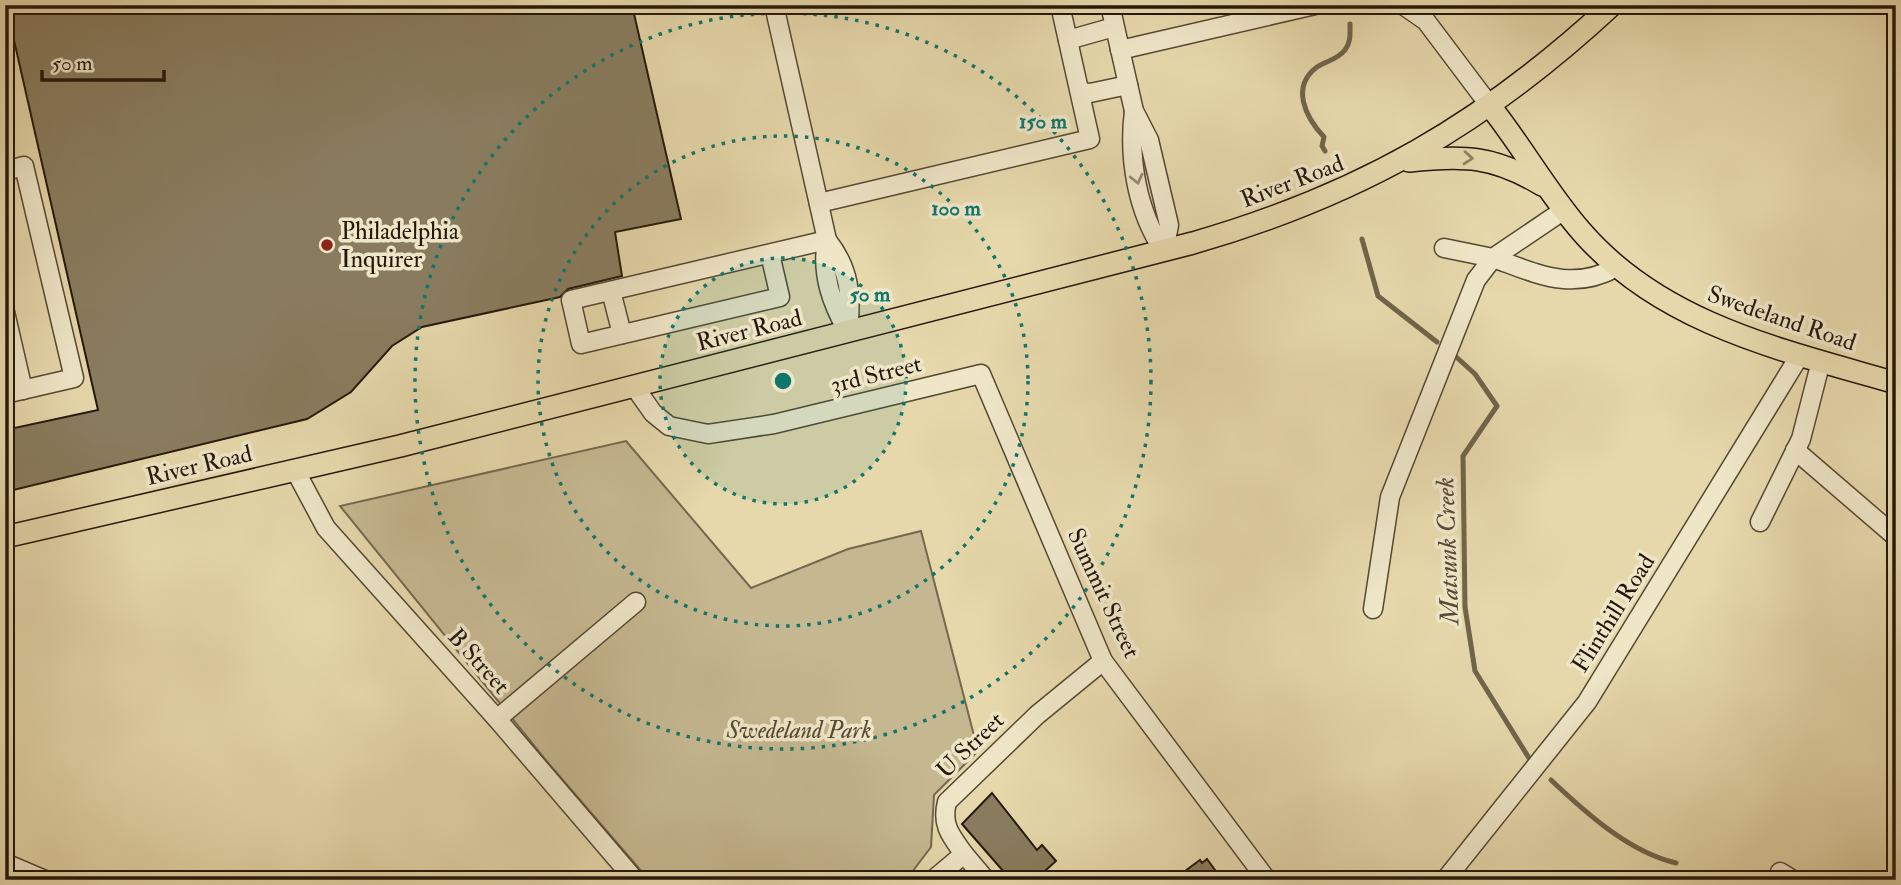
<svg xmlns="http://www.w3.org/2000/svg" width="1901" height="885" font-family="'IM FELL Double Pica',serif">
<rect width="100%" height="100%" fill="#e6d8ab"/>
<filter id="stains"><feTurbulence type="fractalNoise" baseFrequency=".00286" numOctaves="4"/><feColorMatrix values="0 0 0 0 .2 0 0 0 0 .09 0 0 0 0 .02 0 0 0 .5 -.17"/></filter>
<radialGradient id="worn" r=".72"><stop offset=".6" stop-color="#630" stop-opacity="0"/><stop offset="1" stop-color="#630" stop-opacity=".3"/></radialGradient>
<path fill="#c5b790" stroke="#75684e" stroke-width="2" d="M 626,441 L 751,588 L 848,549 L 921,531 L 978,751 L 934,795 L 931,847 L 906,880 L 649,880 L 549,764 L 340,506 Z"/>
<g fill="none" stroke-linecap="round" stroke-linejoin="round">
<g stroke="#71644b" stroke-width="5">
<path d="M 1325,151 L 1322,146 L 1324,137 C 1306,118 1290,87 1317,67 C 1326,61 1337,60 1345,50 C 1351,42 1350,34 1350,24"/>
<path d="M 1362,239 L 1378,296 L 1437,342"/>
<path d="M 1453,354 L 1475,374 L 1497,406 L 1463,456 L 1465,607 L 1475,671 L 1529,758"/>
<path d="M 1551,780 C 1586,813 1629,852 1676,863"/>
</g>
</g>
<g fill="#897c5e" stroke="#25180b" stroke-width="2">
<path d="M 6,5 L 126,5 L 128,13 L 163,5 L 632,5 L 681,219 L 615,232 L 622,276 L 568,289 L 560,297 L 422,327 L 392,346 L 351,392 L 307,419 L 5,492 L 5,430 L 98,410 Z"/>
<path d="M 992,793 L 1037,850 L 1042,845 L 1056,861 L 1035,880 L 1011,880 L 962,824 Z"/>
<path d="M 1207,859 L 1215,870 L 1210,873 L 1215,880 L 1173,880 L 1200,860 L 1202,863 Z"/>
</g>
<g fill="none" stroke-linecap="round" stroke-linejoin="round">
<g stroke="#554833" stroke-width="21">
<g id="minor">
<path d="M 774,5 L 827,240 C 821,274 831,302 848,332"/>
<path d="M 1110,5 L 1134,111 L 1149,140 L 1169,225 L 1164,251"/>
<path d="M 1403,5 L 1426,21 L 1490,106"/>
<path d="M 1068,40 L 1114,27"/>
<path d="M 1120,50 L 1315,5"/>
<path d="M 1080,92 L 1090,93 L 1128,85"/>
<path d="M 1134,111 C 1128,158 1137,212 1164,251"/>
<path d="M 5,171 L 24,166 L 74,378 L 5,394"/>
<path d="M 819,203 L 1090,139 L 1060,5"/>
<path d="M 827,240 C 850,269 852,296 848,332"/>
<path d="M 1444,248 L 1493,258 L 1564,210"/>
<path d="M 770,254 L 780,297 L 581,344 L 571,300 L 827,240"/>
<path d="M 611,291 L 622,334"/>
<path d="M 5,312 L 23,390"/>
<path d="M 634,386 L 653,413 L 669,426 L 708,434 L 774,424 L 981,374 L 1103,661 L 1267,880"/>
<path d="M 1795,450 L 1896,537"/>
<path d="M 295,470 L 326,528 L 497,719 L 635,880"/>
<path d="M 1760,522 L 1801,439 L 1821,361"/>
<path d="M 1373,609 L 1390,497 L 1476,280 L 1493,258 C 1538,274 1572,292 1617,267"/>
<path d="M 497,719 L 636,602"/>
<path d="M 964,854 L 986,880"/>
<path d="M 5,863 L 45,880"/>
<path d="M 1780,872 L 1793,880"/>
<path d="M 933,880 L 964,854 C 951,836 941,825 947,802 L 1037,715 L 1103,661"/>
<path d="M 1445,880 L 1587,702 L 1800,355"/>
</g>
</g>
<g stroke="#25180b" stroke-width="24">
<g id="major">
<path d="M 1490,106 C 1522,146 1547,192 1581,231 C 1661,324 1782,350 1896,383"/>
<path d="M 1409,161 C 1464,155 1494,156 1542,185"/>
<path d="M 5,537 L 400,446 L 1193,243 C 1360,195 1484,124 1612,5"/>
</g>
</g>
<use href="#minor" stroke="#efe6c8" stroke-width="18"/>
<use href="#major" stroke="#e6d8ab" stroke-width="21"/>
</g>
<defs><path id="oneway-chevron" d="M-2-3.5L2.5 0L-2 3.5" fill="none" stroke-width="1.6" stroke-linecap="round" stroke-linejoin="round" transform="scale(1.75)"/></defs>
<use stroke="#8f8263" href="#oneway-chevron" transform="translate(1468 158) rotate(4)"/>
<use stroke="#948973" href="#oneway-chevron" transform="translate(1137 179) rotate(77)"/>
<circle cx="783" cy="381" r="123" fill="#0f766e" fill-opacity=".12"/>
<g fill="none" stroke="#0f766e" stroke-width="3.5" stroke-dasharray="3.5 7">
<circle cx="783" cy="381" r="123"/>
<circle cx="783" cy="381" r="245"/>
<circle cx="783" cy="381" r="368"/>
</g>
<circle fill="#8f2418" stroke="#efe6c8" stroke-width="2.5" cx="327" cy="245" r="7"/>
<g text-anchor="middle" stroke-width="7" stroke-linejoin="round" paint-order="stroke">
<g font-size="24" fill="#25180b" stroke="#efe6c8">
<text transform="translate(1292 181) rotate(-21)" y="8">River Road</text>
<text transform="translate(1782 318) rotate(19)" y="8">Swedeland Road</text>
<text transform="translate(749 330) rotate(-14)" y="8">River Road</text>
<text transform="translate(876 374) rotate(-14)" y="8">3rd Street</text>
<text transform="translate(199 465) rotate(-13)" y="8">River Road</text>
<text transform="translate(1104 593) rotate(65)" y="8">Summit Street</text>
<text transform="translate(1613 613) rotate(-58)" y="8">Flinthill Road</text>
<text transform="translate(479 661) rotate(48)" y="8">B Street</text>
<text transform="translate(970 745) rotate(-44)" y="8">U Street</text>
</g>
<g font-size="24" fill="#25180b" stroke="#efe6c8" text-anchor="start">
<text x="341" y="239">Philadelphia<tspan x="341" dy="28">Inquirer</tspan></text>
</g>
<g font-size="24" font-style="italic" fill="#554833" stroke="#efe6c8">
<text x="799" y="738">Swedeland Park</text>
</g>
<g font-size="26" font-style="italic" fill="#584b35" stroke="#efe6c8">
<text transform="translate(1447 551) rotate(-92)" y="9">Matsunk Creek</text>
</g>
</g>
<circle cx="783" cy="381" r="10" fill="#0f766e" stroke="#efe6c8" stroke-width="3.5"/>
<g font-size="21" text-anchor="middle" font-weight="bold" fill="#0f766e" stroke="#efe6c8" stroke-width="7" stroke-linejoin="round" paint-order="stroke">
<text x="1043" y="128">150 m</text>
<text x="956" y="215">100 m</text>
<text x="870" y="301">50 m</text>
</g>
<rect width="1901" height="885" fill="none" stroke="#e6d8ab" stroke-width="28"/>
<rect x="7" y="7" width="1887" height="871" fill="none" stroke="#25180b" stroke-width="3.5"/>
<rect x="14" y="14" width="1873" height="857" fill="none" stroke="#25180b" stroke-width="2"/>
<path d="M42 70v10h122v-10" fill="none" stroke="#25180b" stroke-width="3.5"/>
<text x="52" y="70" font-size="21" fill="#25180b" stroke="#efe6c8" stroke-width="5" paint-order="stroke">50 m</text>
<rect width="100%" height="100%" filter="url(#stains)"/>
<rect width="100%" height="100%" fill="url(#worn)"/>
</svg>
